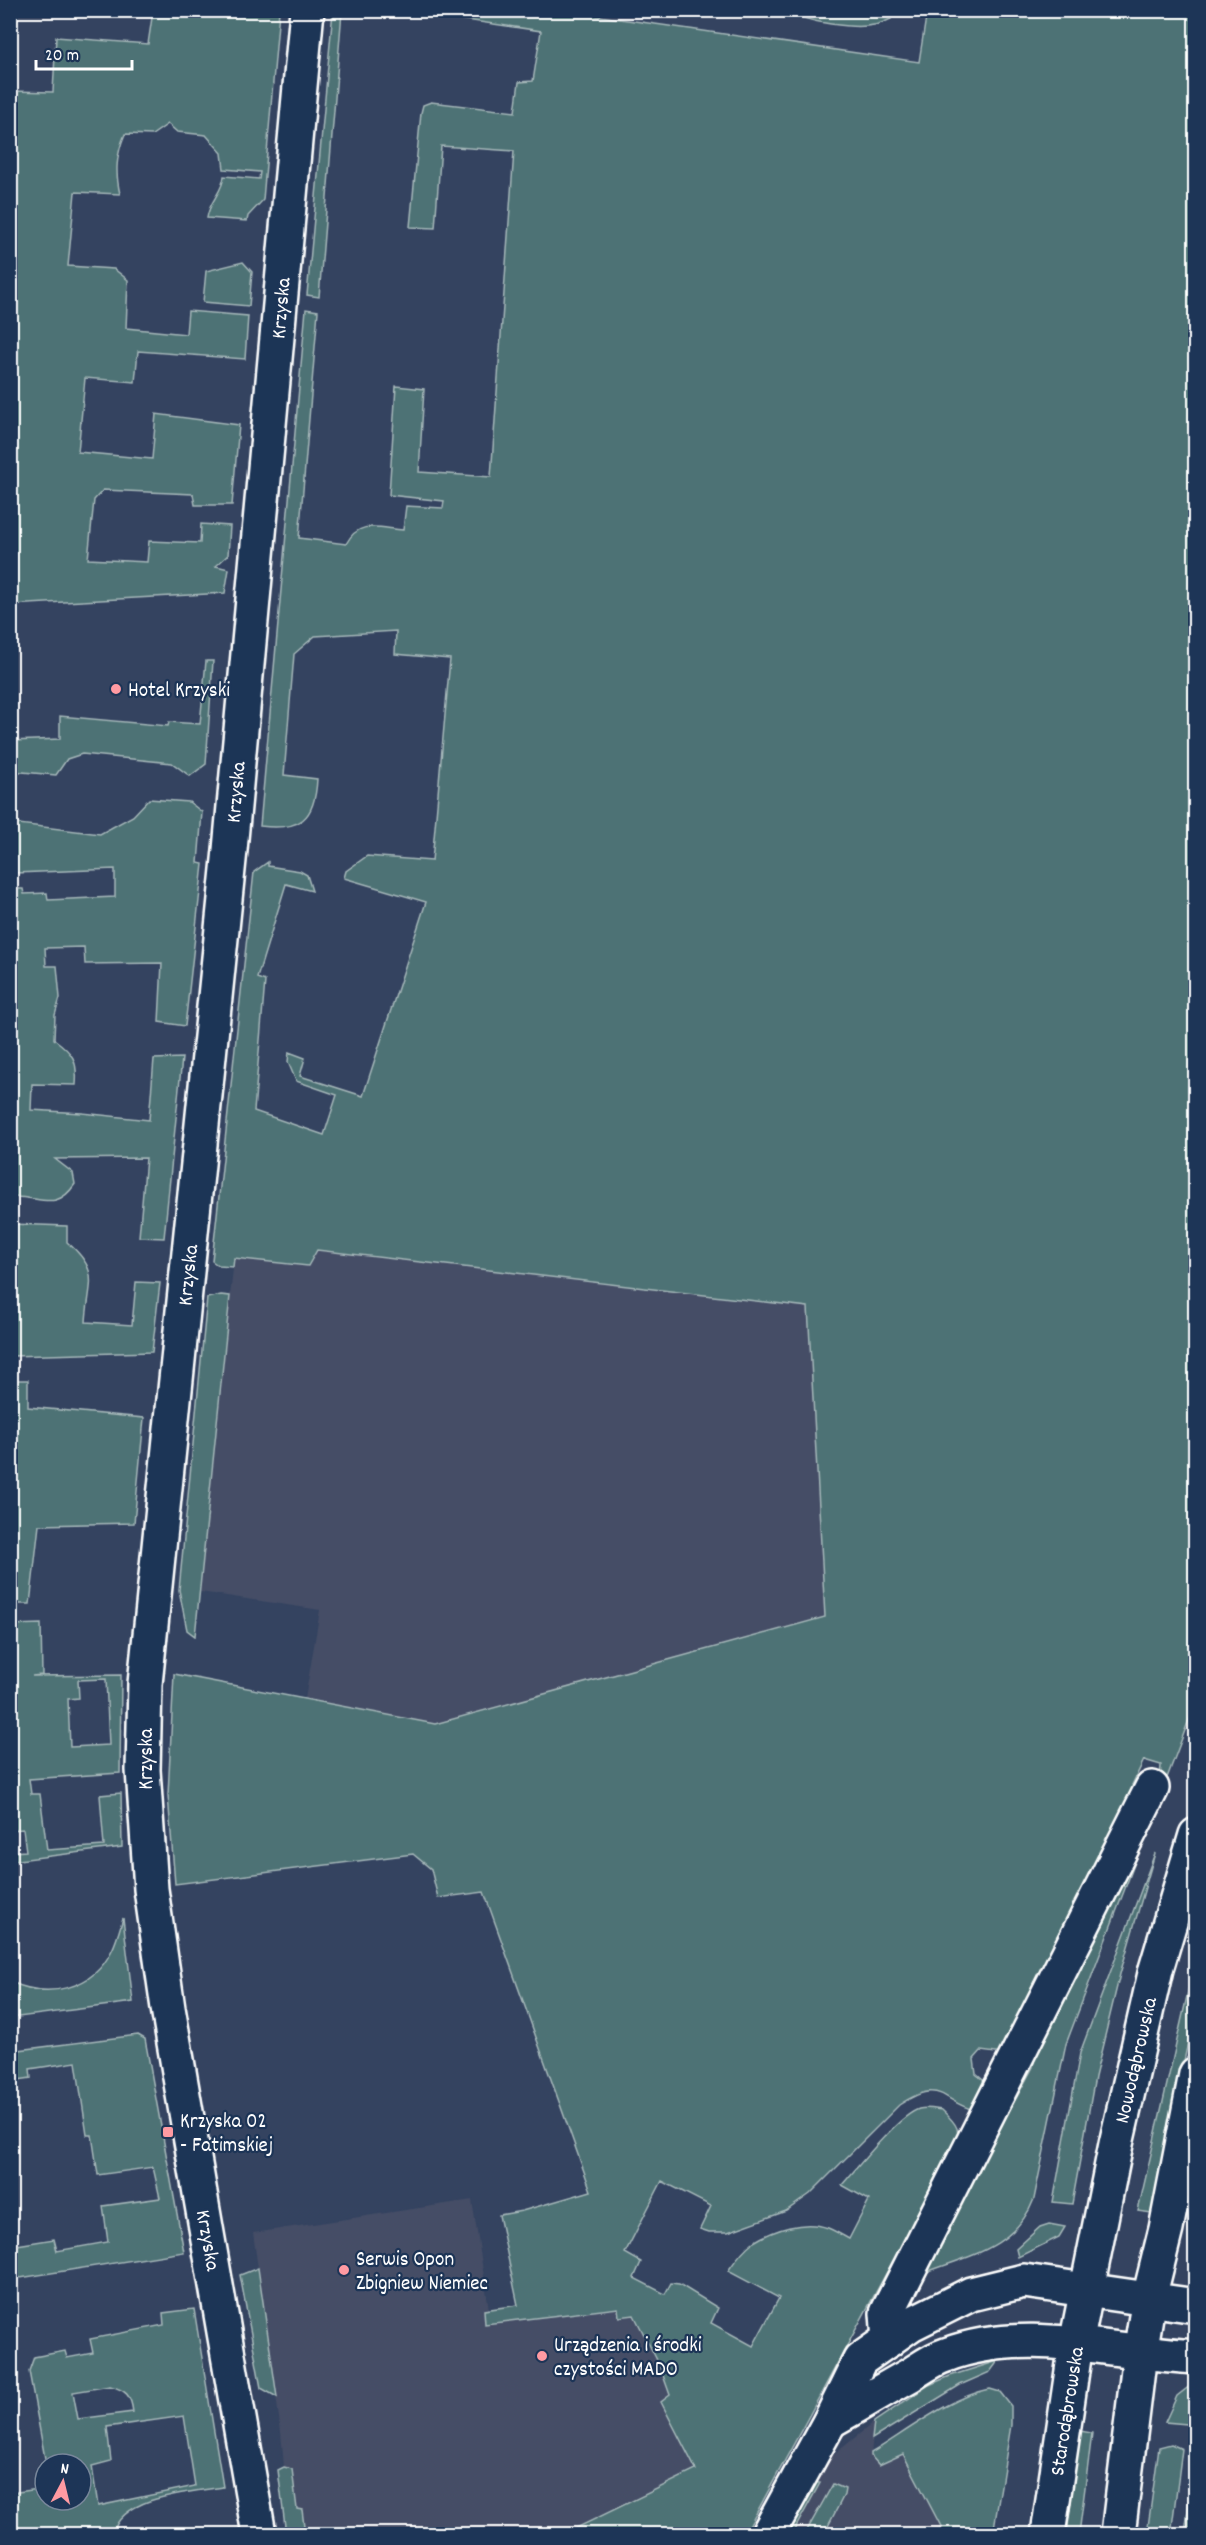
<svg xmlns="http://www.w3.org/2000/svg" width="1206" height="2545" font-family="Dekko,sans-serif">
<rect width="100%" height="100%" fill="#344360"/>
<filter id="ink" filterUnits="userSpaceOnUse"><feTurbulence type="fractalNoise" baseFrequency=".0167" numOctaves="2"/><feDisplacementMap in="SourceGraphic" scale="12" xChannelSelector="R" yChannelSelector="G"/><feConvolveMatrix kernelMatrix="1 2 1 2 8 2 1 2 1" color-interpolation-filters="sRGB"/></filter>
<g filter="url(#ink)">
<g fill="#444d66">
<path d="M 317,1250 L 808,1307 L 825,1617 L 435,1724 L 305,1699 L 320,1610 L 200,1592 L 234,1258 L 308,1266 Z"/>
<path d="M 472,2200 L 489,2309 L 634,2290 L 710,2462 L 629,2534 L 286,2534 L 278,2470 L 284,2467 L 281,2432 L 253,2233 Z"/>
<path d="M 874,2422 L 871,2456 L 903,2454 L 945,2534 L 783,2534 L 811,2482 L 831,2457 Z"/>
</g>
<g fill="#4e7274" stroke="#a6b8ba" stroke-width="1.5" fill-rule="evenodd">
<path d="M 153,11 L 279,11 L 263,200 L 248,216 L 247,221 L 207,218 C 209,201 223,192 224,176 L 259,179 L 260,172 L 224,169 L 222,153 L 206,135 L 177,132 L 168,124 L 152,135 L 125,134 C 116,155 115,172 120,194 L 75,192 L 68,266 L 114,269 L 128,280 L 126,328 L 186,334 L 188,311 L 248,316 L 245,359 L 138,351 L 135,382 L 85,378 L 78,452 L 152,459 L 156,414 L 239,425 L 232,505 L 195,505 L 193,494 L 103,490 L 94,500 L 88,559 L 147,562 L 149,541 L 200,543 L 201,524 L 230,526 L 228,555 L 216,566 L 229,569 L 225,593 L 11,605 L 11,91 L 53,92 L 56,37 L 148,44 Z"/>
<path d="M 333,11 L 342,11 L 319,297 L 307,295 Z"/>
<path d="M 405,11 L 565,11 L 919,62 L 927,11 L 1195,11 L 1195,1704 L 1066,2044 L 1034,2199 C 1015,2249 967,2256 921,2274 L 1033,2067 L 1036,2052 L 1160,1780 L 1161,1765 L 1144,1760 L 1132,1785 L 1141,1790 L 1003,2054 L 981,2051 L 974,2059 L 976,2074 L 983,2080 L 988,2093 L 978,2111 C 941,2104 944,2075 899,2105 L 810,2194 L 786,2211 L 728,2232 L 709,2232 L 700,2229 L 711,2206 L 662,2181 L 625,2253 L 641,2262 L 634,2278 L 665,2294 L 671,2283 L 679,2284 L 718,2308 L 711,2323 L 753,2346 L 779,2298 L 728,2271 C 735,2261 742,2250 752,2243 C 773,2230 804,2219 828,2228 C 835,2231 842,2235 849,2239 L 869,2200 L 842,2185 C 858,2167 898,2116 919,2109 C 927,2107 935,2109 942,2110 C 958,2125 962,2130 953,2150 L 745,2534 L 569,2534 L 568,2532 L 696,2470 L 661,2402 L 670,2395 L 659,2364 L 634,2315 L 619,2317 L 618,2308 L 485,2324 L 484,2310 L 518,2305 L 499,2215 L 522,2211 L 591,2191 L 484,1892 L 438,1898 L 431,1869 L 413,1854 L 175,1884 L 168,1795 L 174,1674 L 435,1724 L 825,1617 L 808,1307 L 317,1250 L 308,1266 L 234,1258 L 233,1267 L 219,1266 L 212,1261 L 254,872 L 268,862 L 268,866 L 300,871 L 307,875 L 312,891 L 286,884 L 257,978 L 265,981 L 254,1111 L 324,1135 L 337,1095 L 296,1081 L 288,1062 L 289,1052 L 305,1058 L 300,1076 L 363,1096 L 426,902 L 344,878 L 346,871 L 367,856 L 432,861 L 450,659 L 395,654 L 396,631 L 315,636 L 294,654 L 284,775 L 317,779 C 315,820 300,831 260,826 L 306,309 L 318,311 L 299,538 L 346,544 C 359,519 379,528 403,530 L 406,506 L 443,508 L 444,501 L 389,495 L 396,386 L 424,389 L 419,472 L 491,477 L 514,151 L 441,146 L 435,228 L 410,227 L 421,113 L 423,105 L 431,102 L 515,112 L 519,82 L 533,81 L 541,31 Z"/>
<path d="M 792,11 L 792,10 L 895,11 L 891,19 C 886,21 880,24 874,25 C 856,29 804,23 792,11 Z"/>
<path d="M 243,262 L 252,272 L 249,306 L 203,302 L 206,271 Z"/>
<path d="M 206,661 L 213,661 L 206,764 L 190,776 L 172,763 L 82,754 L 67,759 L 56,775 L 11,771 L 11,741 L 60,739 L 60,716 L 168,726 L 169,722 L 200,724 Z"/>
<path d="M 149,799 L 189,802 L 202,812 L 198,863 L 203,864 L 185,1026 L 159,1022 L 162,963 L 85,964 L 84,947 L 45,948 L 46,966 L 57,966 L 60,998 L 55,1015 L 54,1039 C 73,1053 78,1060 76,1085 L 32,1084 L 31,1110 L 82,1113 L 149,1120 L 154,1059 L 182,1058 L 164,1238 L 139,1237 L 146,1158 L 55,1159 L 73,1173 L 75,1184 C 56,1213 39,1195 10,1197 L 11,823 L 100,834 L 133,816 ZM 115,869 L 115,897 L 48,900 L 47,893 L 24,894 L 23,889 L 15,889 L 15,873 Z"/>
<path d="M 11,1224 L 67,1226 L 67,1242 C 102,1272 88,1283 86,1322 L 132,1325 L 136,1282 L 160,1283 L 152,1352 L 11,1356 Z"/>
<path d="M 221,1295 L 230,1296 L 195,1636 L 187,1630 L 179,1590 L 207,1298 Z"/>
<path d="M 10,1380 L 28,1380 L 28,1407 L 144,1418 L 134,1523 L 39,1525 L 30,1604 L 11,1604 Z"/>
<path d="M 41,1624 L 42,1675 L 32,1676 L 121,1675 L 120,1773 L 29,1779 L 31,1794 L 40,1794 L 47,1850 L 104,1846 L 100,1795 L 121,1793 L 122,1847 L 11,1861 L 11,1852 L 26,1851 L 23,1829 L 11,1830 L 11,1625 ZM 106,1679 L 109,1745 L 70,1747 L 68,1699 L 79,1698 L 78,1680 Z"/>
<path d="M 1155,1853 L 1120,1974 L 1095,2077 L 1072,2204 L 1053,2202 L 1080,2053 Z"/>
<path d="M 123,1918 L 133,2002 L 11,2018 L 11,1982 C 48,1999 93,1990 112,1950 C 117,1940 120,1928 123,1918 Z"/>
<path d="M 1195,1961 L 1195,2009 L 1152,2213 L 1138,2211 Z"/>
<path d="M 138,2035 L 145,2039 L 184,2252 L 20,2278 L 11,2270 L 11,2250 L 17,2245 L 54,2239 L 57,2251 L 108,2242 L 103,2206 L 160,2198 L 153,2167 L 98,2175 L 92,2135 L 87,2135 L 76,2062 L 30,2069 L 31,2078 L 11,2081 L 11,2051 Z"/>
<path d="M 1049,2224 L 1065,2227 L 1059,2237 L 1018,2257 L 1016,2249 L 1040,2227 Z"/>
<path d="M 258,2268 L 277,2397 L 261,2388 L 240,2275 Z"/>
<path d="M 194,2309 L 223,2487 C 193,2492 121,2495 113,2534 L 11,2534 L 11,2493 L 45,2488 L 45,2500 L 81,2500 L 81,2464 L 46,2464 L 29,2371 L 34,2357 L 65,2351 L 67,2358 L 93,2353 L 90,2339 L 164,2325 L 163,2313 ZM 110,2386 C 126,2390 131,2395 133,2412 L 78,2419 L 73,2392 ZM 184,2416 L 195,2486 L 98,2506 L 92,2466 L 111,2461 L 107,2427 Z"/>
<path d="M 998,2361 L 990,2372 L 960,2385 L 872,2439 L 874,2422 L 929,2385 L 950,2376 Z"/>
<path d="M 1195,2382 L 1195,2420 L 1187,2424 L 1165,2422 L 1177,2396 Z"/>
<path d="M 990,2389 L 1000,2392 L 1011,2406 L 1011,2425 L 993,2534 L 945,2534 L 903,2454 L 879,2465 L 871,2456 L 871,2453 C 906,2432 950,2397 990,2389 Z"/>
<path d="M 1080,2431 L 1092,2433 L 1079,2534 L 1067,2534 Z"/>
<path d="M 1171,2444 L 1182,2449 L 1171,2534 L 1147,2534 L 1159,2447 Z"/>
<path d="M 1195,2451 L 1195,2534 L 1185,2534 Z"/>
<path d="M 284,2467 L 292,2469 L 297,2509 L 302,2510 L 305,2534 L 286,2534 L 278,2470 Z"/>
<path d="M 811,2482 L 820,2483 L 792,2534 L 783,2534 Z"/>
<path d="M 833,2484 L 845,2489 L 844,2495 L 824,2534 L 805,2534 Z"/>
</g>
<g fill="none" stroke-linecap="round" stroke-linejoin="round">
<g stroke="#fff" stroke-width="38">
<g id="minor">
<path d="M 889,2340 L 887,2313 L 1152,1788"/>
<path d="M 830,2421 C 857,2406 883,2390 910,2375 C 921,2368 933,2359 946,2355 C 1026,2325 1113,2353 1196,2357"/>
<path d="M 259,2534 L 168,2008 L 151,1889 L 143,1770 L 145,1684 L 230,850 L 307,10"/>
<path d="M 768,2534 L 830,2421 L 860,2360 L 911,2324 L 971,2294 L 1024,2281 L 1196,2306"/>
<path d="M 1048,2534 L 1076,2344 L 1116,2144 L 1156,1969 L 1196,1835"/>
<path d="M 1118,2534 L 1140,2353 L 1149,2298 L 1166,2229 L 1196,2074"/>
</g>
</g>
<use href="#minor" stroke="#1d3557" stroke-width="33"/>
</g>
</g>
<g fill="#ff9aa2" stroke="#1d3557" stroke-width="2">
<circle cx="116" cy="689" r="6"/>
<rect x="162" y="2126" width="12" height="12" rx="3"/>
<circle cx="344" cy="2270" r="6"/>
<circle cx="542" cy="2356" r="6"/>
</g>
<g text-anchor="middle" stroke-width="4.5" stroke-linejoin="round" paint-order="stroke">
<g font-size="21" fill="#fff" stroke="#1d3557">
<text transform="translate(280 308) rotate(-85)" y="7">Krzyska</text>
<text transform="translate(235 792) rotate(-85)" y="7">Krzyska</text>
<text transform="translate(187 1275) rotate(-84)" y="7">Krzyska</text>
<text transform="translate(145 1759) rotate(-90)" y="7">Krzyska</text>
<text transform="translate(1135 2060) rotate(-77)" y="7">Nowodąbrowska</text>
<text transform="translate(209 2240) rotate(80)" y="7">Krzyska</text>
<text transform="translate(1066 2411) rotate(-81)" y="7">Starodąbrowska</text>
</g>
<g font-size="21" fill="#fff" stroke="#1d3557" text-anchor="start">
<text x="128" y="696">Hotel Krzyski</text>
<text x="180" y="2127">Krzyska 02<tspan x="180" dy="24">- Fatimskiej</tspan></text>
<text x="356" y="2265">Serwis Opon<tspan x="356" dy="24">Zbigniew Niemiec</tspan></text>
<text x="554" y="2351">Urządzenia i środki<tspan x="554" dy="24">czystości MADO</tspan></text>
</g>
</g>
<rect width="1206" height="2545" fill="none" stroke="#1d3557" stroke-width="36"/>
<rect x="18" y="18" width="1170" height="2509" fill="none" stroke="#fff" stroke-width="2" filter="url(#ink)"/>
<g transform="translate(63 2482) rotate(7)"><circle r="28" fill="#1d3557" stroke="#77869a" stroke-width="1.5"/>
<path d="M0-4.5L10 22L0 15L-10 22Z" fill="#ff9aa2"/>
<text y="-9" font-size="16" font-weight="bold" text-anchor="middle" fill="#ffffff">N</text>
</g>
<path d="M36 60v9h96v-9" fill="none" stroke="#ffffff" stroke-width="3"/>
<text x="45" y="60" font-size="18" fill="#ffffff" stroke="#1d3557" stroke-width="4.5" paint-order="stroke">20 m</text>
</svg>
